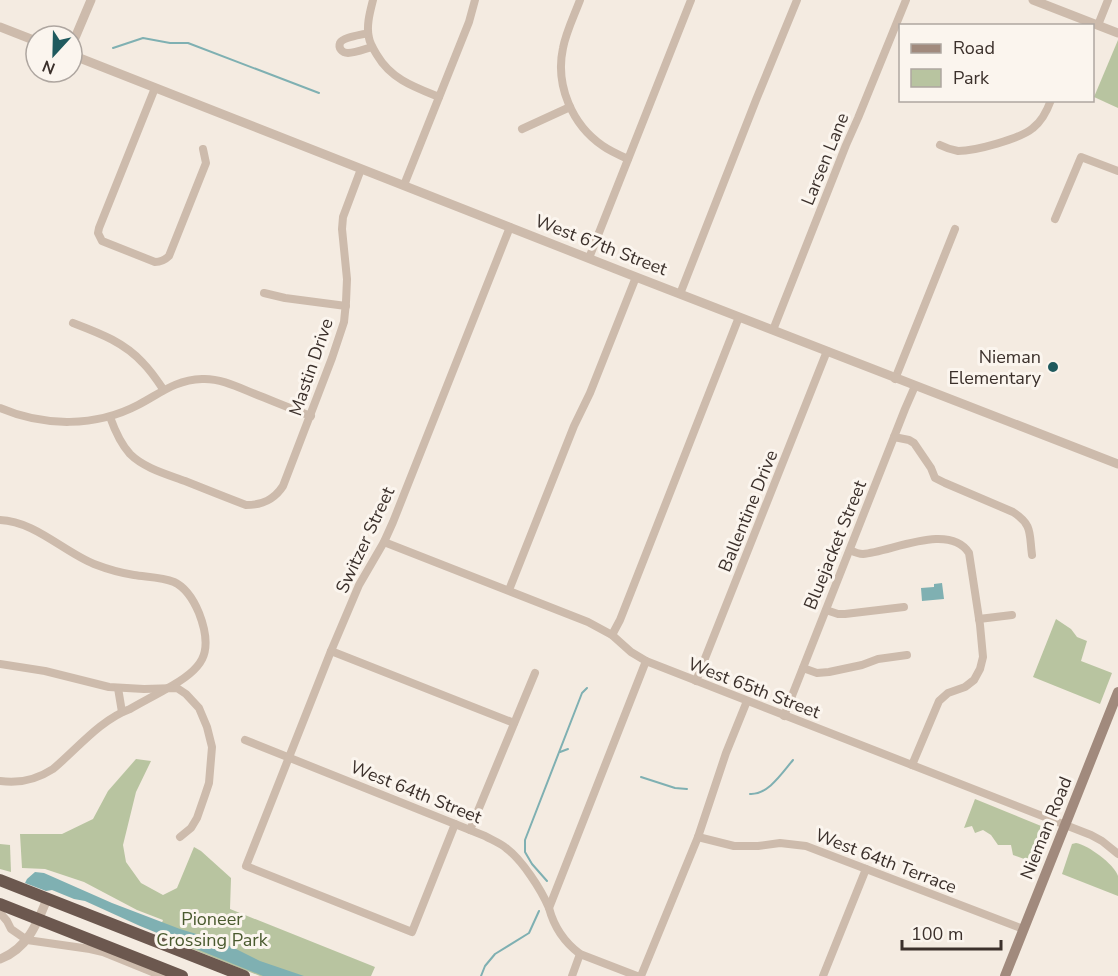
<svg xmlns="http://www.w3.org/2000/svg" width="1118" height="976" font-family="'Nunito Sans',sans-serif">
<rect width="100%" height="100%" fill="#f4ebe1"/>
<g fill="#b8c4a0">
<path d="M 1118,40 L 1118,108 L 1094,97 Z"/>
<path d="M 1056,619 L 1071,629 L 1077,637 L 1087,641 L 1081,661 L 1112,673 L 1100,704 L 1033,677 Z"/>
<path d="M 136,759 L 151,761 L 136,792 L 123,845 L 126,862 L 141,883 L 163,895 L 177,888 L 194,847 L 201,851 L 231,878 L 230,909 L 375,967 L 371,976 L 260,976 L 157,935 L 163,920 L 137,910 L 84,882 L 45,869 L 22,868 L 20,834 L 62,834 L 93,819 L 108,791 Z"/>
<path d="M 975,799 L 1046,828 L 1047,832 L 1035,863 L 1013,855 L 1011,845 L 998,845 L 991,835 L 983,830 L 975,833 L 972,826 L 964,828 Z"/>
<path d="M 1076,843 C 1088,845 1114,864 1118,876 C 1118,882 1118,890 1118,896 L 1062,874 L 1072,844 Z"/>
<path d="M 0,844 L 10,845 L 11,872 L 0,869 Z"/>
</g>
<g fill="#7fb0b2">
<path d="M 942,583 L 944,599 L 922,601 L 921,588 L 934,587 L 934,584 Z"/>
<path d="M 35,872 L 44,873 L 112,903 L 180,929 L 216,940 L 238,950 L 260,961 L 304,976 L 263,976 L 140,926 L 85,901 L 74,899 L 52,890 L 46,891 L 25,883 L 27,879 Z"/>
</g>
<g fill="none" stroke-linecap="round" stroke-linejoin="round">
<g stroke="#7fb0b2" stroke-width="2">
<path d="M 113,48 L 143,38 L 170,43 L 188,43 L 319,93"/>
<path d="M 560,752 L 568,749"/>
<path d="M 641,777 L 675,788 L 687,789"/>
<path d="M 750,794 C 768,795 782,773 793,760"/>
<path d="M 547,881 L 532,864 L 525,852 L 525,840 L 582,693 L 587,688"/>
<path d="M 481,976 L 485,966 L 495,954 L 529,933 L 539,911"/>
</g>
<g stroke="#cdbbac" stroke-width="8">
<path d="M 373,0 C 370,12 366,26 369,38 C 370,44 374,50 377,55 C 391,79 414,87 439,97"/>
<path d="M 580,0 C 574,16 566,32 563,48 C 555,85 572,125 603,146 C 610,151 619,155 628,159"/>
<path d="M 1098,25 L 1108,0"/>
<path d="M 368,33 C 362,35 343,37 340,43 C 338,48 342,53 348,53 C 355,53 365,49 372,47"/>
<path d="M 155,88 L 99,228 L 98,233 L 102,241 L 155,262 C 161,262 165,260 169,256 L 206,163 L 203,149"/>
<path d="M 522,129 L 570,107"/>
<path d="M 940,145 C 946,148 952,150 958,151 C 975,151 1020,139 1033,128 C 1042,121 1047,111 1051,100"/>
<path d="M 404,185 L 469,22 L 475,0"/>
<path d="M 1055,219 L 1081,157 L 1118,171"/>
<path d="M 589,258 L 691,0"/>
<path d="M 264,293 L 285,298 L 346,306"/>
<path d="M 680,294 L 756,100 L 797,0"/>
<path d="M 73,323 C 99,333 124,342 143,363 C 151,371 157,380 163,389"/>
<path d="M 773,330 L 846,145 L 858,118 L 906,0"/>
<path d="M 895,379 L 955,229"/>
<path d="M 0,408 C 44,427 96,427 138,405 C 161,393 175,380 202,379 C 220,378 238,387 255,394 C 273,401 292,409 311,416"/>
<path d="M 110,417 C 115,431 120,443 130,454 C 144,468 166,474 185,481 C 205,489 225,497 246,505 C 262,505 274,500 283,486 L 332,358 L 344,322 L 346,302 L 347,279 L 342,229 L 343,217 L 361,169"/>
<path d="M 894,437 L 909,440 L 914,443 L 931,468 L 935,478 L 945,483 L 1013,512 C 1033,525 1029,533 1032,555"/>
<path d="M 0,520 C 34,521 64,552 94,564 C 107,569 121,573 134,575 C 147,577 162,577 174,582 C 187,588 194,601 199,613 C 215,654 202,670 166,689 C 154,696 142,702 130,709 C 100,720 77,749 53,769 C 36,780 20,784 0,781"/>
<path d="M 384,542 L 588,622 L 612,635 L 631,652 L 646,661 L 1091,835 L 1102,841 L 1118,854"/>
<path d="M 850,550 C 854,552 858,554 863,554 C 891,552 949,522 969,553 L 980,625 L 983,657 L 980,669 L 974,680 L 965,687 L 948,693 L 939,701 L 912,765"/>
<path d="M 509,590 L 574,426 L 590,393 L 636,277"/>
<path d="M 826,610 L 838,614 L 845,614 L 904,607"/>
<path d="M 979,619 L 1012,615"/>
<path d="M 612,635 L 620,620 L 739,317"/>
<path d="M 331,651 L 514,723"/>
<path d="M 0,664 L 45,671 L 109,687 L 144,689 L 177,688 L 186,694 L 199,708 L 207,727 L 212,747 L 209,783 L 205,795 L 197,818 L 191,828 L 180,837"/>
<path d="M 803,668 L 817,673 L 829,672 L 862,665 L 878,659 L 907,655"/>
<path d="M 696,681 L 827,351"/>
<path d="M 118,688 L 122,712"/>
<path d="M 784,716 L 905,409 L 915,386"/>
<path d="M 245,740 L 485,836 C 492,840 500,843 506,848 C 522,860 541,889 549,908"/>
<path d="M 455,824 L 412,932 L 246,866 L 331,651 L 359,585 L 384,542 L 393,522 L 510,227"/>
<path d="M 470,830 L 535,673"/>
<path d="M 698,837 L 734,846 L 758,846 L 780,843 L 806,846 L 1023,929"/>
<path d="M 0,913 L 7,921 L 11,929 L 27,940 L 90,949 L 103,952 L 162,976"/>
<path d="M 572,976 L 580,954"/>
<path d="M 637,976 L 580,954 C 564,942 554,927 549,908 L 646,661"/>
<path d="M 641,976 L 698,837 L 726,753 L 747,701"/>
<path d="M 823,976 L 866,869"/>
</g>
<g stroke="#cdbbac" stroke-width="9">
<path d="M 1033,0 L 1118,33"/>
<path d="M 0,27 L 36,41"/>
<path d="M 72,45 L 91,0"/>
<path d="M 72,55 L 636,277 L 1118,464"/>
<path d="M 0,959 C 27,949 37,924 47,899"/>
</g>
<path stroke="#a18a7d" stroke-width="10" d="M 1005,976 L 1118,692"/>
<g stroke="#6c584f" stroke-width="12">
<path d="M 0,880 L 244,976"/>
<path d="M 0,904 L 182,976"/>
</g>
</g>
<circle fill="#1f5a5e" stroke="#fbf5ee" stroke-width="2" cx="1053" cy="367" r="6"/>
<g text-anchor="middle" stroke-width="6" stroke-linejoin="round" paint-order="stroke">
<g font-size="18" fill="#3b302b" stroke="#fbf5ee">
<text transform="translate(825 159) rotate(-68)" y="6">Larsen Lane</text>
<text transform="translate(601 245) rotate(21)" y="6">West 67th Street</text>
<text transform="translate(311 367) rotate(-71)" y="6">Mastin Drive</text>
<text transform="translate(748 511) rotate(-68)" y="6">Ballentine Drive</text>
<text transform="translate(365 540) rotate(-65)" y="6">Switzer Street</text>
<text transform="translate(835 545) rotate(-68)" y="6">Bluejacket Street</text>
<text transform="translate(754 688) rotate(21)" y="6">West 65th Street</text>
<text transform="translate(416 792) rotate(22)" y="6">West 64th Street</text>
<text transform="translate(1046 828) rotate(-68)" y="6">Nieman Road</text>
<text transform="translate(886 861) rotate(21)" y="6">West 64th Terrace</text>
</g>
<g font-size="18" fill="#3b302b" stroke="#fbf5ee" text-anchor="end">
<text x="1041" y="363">Nieman<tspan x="1041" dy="21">Elementary</tspan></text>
</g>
<g font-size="18" fill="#4a5a2e" stroke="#fbf5ee">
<text x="212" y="925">Pioneer<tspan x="212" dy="21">Crossing Park</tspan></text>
</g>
</g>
<rect x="899" y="24" width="195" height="78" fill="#fbf5ee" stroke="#aea6a0" stroke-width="1.5"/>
<rect x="911" y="44" width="30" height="9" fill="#a18a7d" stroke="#aea6a0" stroke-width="1.5"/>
<text x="953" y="54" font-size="18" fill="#3b302b">Road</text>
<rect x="911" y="69" width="30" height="18" fill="#b8c4a0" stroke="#aea6a0" stroke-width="1.5"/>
<text x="953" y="84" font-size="18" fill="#3b302b">Park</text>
<g transform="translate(54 54) rotate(202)"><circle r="28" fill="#fbf5ee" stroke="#aea6a0" stroke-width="1.5"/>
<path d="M0-4.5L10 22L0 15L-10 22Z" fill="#1f5a5e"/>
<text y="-9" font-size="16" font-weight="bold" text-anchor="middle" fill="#3b302b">N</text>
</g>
<path d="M902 940v9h99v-9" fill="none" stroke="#3b302b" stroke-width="3"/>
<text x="911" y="940" font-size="18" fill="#3b302b" stroke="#fbf5ee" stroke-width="4.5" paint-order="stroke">100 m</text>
</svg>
